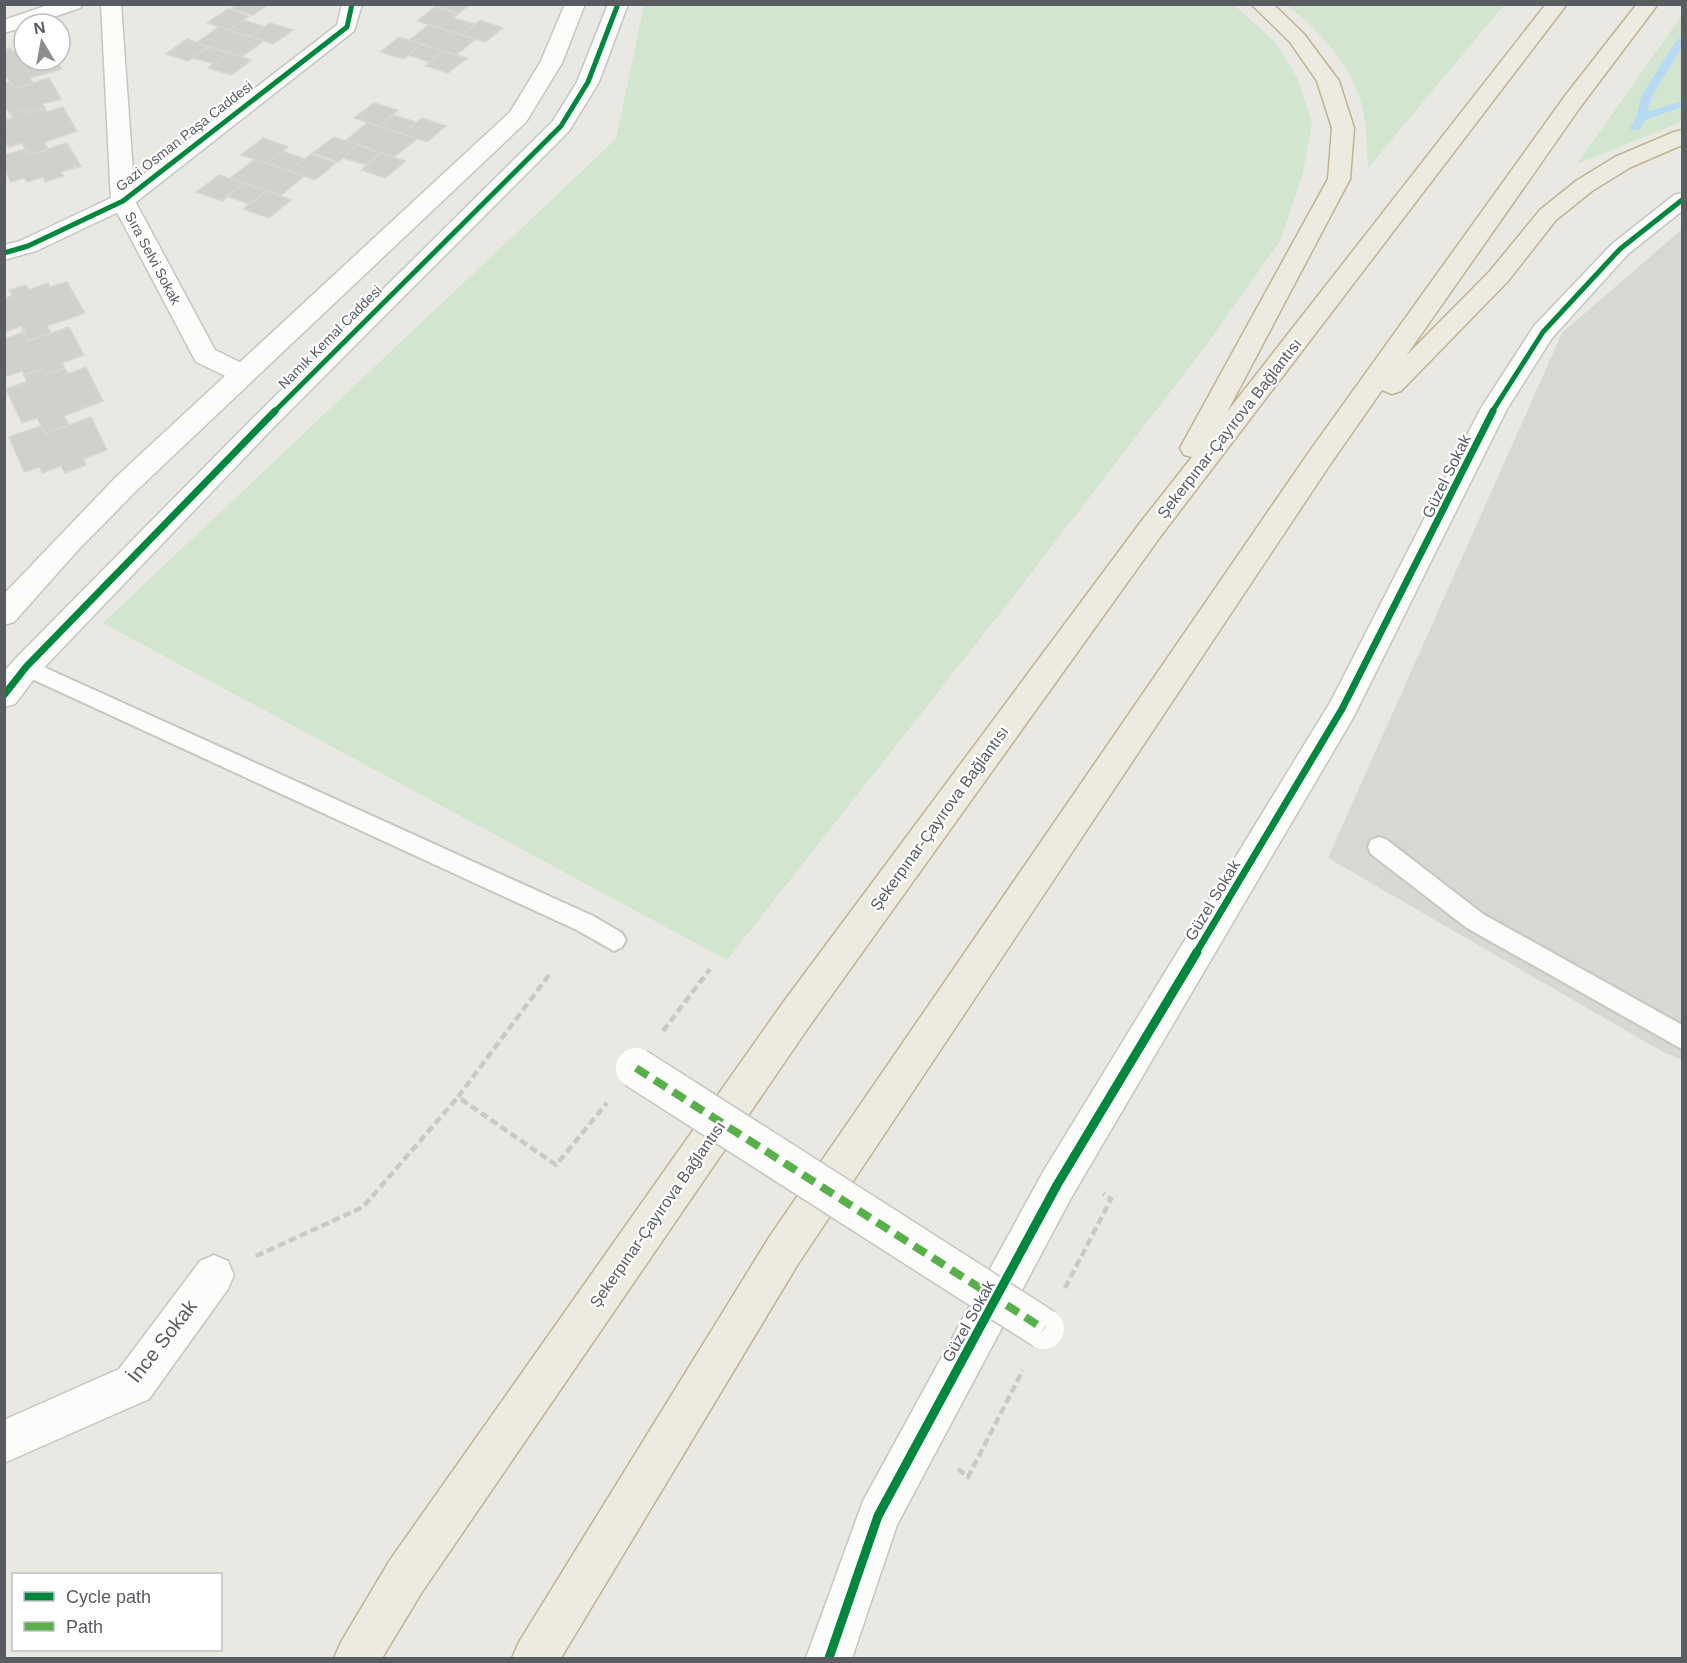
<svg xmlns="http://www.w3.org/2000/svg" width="1687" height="1663" font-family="Helvetica,sans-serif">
<rect width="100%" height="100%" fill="#e9e8e3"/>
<path fill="#d9d7d3" d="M 1682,229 L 1682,1060 L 1663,1052 L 1328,858 L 1562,333 Z"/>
<g fill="#d1e5cf">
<path d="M 644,5 L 1234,5 L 1275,42 L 1297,77 L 1312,123 L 1303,173 L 1280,241 L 1207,344 L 1005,607 L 727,960 L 103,623 L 616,139 Z"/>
<path d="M 1287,5 L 1504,5 L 1368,168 C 1367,152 1367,136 1365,121 C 1359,73 1323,33 1287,5 Z"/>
<path d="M 1682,15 L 1682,122 L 1577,164 Z"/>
</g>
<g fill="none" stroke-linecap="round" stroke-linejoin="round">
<path fill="#b6d9f4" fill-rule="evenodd" d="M 1682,37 L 1682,47 L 1652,95 L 1647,112 L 1682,101 L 1682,107 L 1645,120 L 1639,130 L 1631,130 L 1630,128 L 1636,118 L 1642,95 L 1677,40 Z"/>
</g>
<g fill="#d0d0cd" stroke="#d8d7d2" stroke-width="1.5">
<path d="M 269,4 L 253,15 L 231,9 L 237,4 Z"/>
<path d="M 439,4 L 470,4 L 459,13 L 437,6 Z"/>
<path d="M 435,7 L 458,14 L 440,28 L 417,21 Z"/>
<path d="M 228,9 L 249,16 L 229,30 L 207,23 Z"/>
<path d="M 453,18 L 475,24 L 462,35 L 440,28 Z"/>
<path d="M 244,20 L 265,27 L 250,37 L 229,30 Z"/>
<path d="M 480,20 L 503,28 L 485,42 L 462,35 Z"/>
<path d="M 270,23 L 293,30 L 273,44 L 250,37 Z"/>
<path d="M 429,25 L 462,35 L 476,39 L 456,55 L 409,40 Z"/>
<path d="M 219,27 L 250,37 L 264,41 L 241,57 L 196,43 Z"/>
<path d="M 399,37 L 409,40 L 422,44 L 404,59 L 380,52 Z"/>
<path d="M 187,39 L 209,47 L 188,61 L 166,54 Z"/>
<path d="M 422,44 L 443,51 L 429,62 L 408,55 Z"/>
<path d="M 209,47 L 229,53 L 214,64 L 193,58 Z"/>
<path d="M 11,48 L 13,52 L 24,49 L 24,60 L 56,60 L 62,69 L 30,78 L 33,83 L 14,89 L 8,78 L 4,79 L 4,50 Z"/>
<path d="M 443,51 L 456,55 L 467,58 L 448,73 L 425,66 Z"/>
<path d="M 229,53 L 252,60 L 231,75 L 208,68 Z"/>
<path d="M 49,78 L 61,99 L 42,104 L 45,108 L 29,113 L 26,109 L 10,114 L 8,110 L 4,111 L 4,84 L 10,82 L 14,89 Z"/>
<path d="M 374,103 L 398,110 L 379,126 L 354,118 Z"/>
<path d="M 63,107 L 77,131 L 44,142 L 48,149 L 29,155 L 22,143 L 9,147 L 4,139 L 4,120 L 13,118 L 10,114 L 26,109 L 29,113 L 45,108 L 47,112 Z"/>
<path d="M 393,115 L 416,122 L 402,134 L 379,126 Z"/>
<path d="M 422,118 L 446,126 L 427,142 L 402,134 Z"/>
<path d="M 367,123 L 402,134 L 417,139 L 394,157 L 345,141 Z"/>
<path d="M 334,137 L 359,145 L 338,162 L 313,153 Z"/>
<path d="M 263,138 L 288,147 L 266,163 L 241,155 Z"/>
<path d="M 67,143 L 81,166 L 61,172 L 63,176 L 45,182 L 43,177 L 27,182 L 24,178 L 11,182 L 4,169 L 4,155 L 25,149 L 29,155 Z"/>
<path d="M 359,145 L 381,153 L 366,165 L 343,158 Z"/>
<path d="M 282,151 L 305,159 L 289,171 L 266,163 Z"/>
<path d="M 381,153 L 406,161 L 385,178 L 361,170 Z"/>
<path d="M 311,154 L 336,163 L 315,180 L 289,171 Z"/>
<path d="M 254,160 L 266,163 L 304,176 L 280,196 L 230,178 Z"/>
<path d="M 219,175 L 244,183 L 222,201 L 196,192 Z"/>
<path d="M 244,183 L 267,191 L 249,204 L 227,196 Z"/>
<path d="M 267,191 L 291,200 L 269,218 L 243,209 Z"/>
<path d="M 67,282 L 85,313 L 47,326 L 51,333 L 28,341 L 21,326 L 7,331 L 4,327 L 4,298 L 12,296 L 9,290 L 26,285 L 29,290 L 48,283 L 50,287 Z"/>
<path d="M 69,327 L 84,355 L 62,363 L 65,368 L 46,375 L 43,369 L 24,375 L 22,371 L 7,376 L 4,371 L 4,339 L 24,332 L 28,341 Z"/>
<path d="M 86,367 L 103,401 L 64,416 L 69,425 L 45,434 L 37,418 L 22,423 L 6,389 L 27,381 L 24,375 L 43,369 L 46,375 L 65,368 L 68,374 Z"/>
<path d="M 91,417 L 107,450 L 83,459 L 86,465 L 65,473 L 61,466 L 42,473 L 40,467 L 24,472 L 9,437 L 41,426 L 45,434 Z"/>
</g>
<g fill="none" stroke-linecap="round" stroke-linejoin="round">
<g stroke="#c5c5c4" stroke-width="4">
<g id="service">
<path d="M 26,659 L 593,916 L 622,933 L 626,940 L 622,947 L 614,951 L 577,930 L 19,673 L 16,667 L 19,661 Z"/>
<path d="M 1379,837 L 1387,840 L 1483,914 L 1682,1025 L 1682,1049 L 1467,928 L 1371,854 L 1368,847 L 1371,840 Z"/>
</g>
</g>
<g stroke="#c5c5c4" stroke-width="3">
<g id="minor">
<path d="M 101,4 L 121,4 L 135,201 L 215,350 L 252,368 L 256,374 L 252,380 L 243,383 L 234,380 L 196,362 L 111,201 Z"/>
<path d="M 1682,193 L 1682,211 L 1628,254 L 1552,338 L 1507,409 L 1353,718 L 1071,1198 L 897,1525 L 852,1658 L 806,1658 L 863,1501 L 1043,1172 L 1331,701 L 1481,408 L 1534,326 L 1612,244 L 1674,195 Z"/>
<path d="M 214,1255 L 228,1261 L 234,1275 L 228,1289 L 149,1399 L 4,1463 L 4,1420 L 119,1369 L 200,1261 Z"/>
</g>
</g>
<g stroke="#c5c5c4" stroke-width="3">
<g id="tertiary">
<path d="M 51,4 L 83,4 L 80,8 L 33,24 L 24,24 L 24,27 L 4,33 L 4,20 Z"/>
<path d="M 342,4 L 362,4 L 354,31 L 131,206 L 36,251 L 4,260 L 4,245 L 20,241 L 115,196 L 337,25 Z"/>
<path d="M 565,4 L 585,4 L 562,63 L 526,122 L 136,491 L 79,549 L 14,622 L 4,625 L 4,594 L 116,477 L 510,112 L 540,63 Z"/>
<path d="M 608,4 L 628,4 L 599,82 L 569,131 L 270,431 L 37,675 L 15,704 L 4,707 L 4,672 L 15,659 L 252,419 L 553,121 L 577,82 Z"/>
</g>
</g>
<g stroke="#c0b392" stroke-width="3">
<g id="motorway">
<path d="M 1251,4 L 1273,4 L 1304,34 L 1339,81 L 1354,128 L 1350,179 L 1227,412 L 1546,4 L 1567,4 L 1160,537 L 808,1028 L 422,1592 L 382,1658 L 334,1658 L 341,1642 L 390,1560 L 782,1004 L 1140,523 L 1192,457 L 1184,455 L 1180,448 L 1328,179 L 1332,128 L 1317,81 L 1290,42 Z"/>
<path d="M 1637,4 L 1658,4 L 1581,106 L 1406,356 L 1490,271 L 1540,210 L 1576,181 L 1615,157 L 1674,132 L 1682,130 L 1682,145 L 1631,167 L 1592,191 L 1556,220 L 1508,281 L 1401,391 L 1392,394 L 1382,390 L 1329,466 L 798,1264 L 561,1658 L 512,1658 L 519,1642 L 770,1236 L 1309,452 L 1565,96 Z"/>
</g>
</g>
<g stroke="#c6cbc9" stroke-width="4.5" stroke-dasharray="8 4" stroke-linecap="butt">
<path d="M 549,975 L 458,1097 L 556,1165 L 607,1103"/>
<path d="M 663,1031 L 710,969"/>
<path d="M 256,1256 L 363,1207 L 458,1097"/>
<path d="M 1065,1288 L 1111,1199 L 1103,1194"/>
<path d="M 958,1469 L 968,1477 L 1023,1370"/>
</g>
<use href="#service" fill="#fcfcfb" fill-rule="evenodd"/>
<use href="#minor" fill="#fcfcfb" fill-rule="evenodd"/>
<use href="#tertiary" fill="#fcfcfb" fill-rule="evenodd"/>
<use href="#motorway" fill="#edebe0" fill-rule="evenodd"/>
<g stroke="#c5c5c4" stroke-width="43" stroke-linecap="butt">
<path id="pedestrian-bridge" d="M 636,1068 L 1044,1329"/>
</g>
<use href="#pedestrian-bridge" stroke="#fcfcfb" stroke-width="40"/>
<path stroke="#58b04a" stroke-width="8" stroke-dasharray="14 8" stroke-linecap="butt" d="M 636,1068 L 1044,1329"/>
<g stroke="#fff" stroke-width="8">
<g id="cycleway-far2">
<path d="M 4,253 L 28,246 L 123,201 L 347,27 L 352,4"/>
<path d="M 274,412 L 561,126 L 588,82 L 618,4"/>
<path d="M 1492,412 L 1543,332 L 1620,249 L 1682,200"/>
</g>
</g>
<g stroke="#fff" stroke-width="10">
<g id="cycleway-far1">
<path d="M 4,695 L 26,667 L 275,411"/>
<path d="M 1196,953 L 1342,709 L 1493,411"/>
</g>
</g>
<g stroke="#fff" stroke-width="13">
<path id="cycleway" d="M 829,1658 L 878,1516 L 1057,1185 L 1197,952"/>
</g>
<use href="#cycleway-far2" stroke="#00873e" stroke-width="5"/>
<use href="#cycleway-far1" stroke="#00873e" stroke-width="7"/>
<use href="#cycleway" stroke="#00873e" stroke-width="9"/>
</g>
<g text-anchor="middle" stroke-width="4.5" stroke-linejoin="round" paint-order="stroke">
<g font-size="14" fill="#595c61" stroke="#fff">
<text transform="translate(184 136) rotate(-38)" y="5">Gazi Osman Paşa Caddesi</text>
<text transform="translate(153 258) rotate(62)" y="5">Sıra Selvi Sokak</text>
<text transform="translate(330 337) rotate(-45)" y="5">Namık Kemal Caddesi</text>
</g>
<g font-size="16" fill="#595c61" stroke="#fff">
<text transform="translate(1229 428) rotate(-52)" y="6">Şekerpınar-Çayırova Bağlantısı</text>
<text transform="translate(1446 476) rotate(-64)" y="6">Güzel Sokak</text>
<text transform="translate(939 818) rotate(-54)" y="6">Şekerpınar-Çayırova Bağlantısı</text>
<text transform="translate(1212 900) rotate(-59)" y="6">Güzel Sokak</text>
<text transform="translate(657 1214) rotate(-55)" y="6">Şekerpınar-Çayırova Bağlantısı</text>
<text transform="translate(968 1321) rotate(-61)" y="6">Güzel Sokak</text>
</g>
<g font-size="20" fill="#595c61" stroke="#fff">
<text transform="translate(162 1341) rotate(-52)" y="7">İnce Sokak</text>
</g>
</g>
<rect width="1687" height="1663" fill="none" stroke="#595c61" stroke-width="12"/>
<rect x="12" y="1573" width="210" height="78" fill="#ffffff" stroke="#bdbec0" stroke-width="1.5"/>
<rect x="24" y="1592" width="30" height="9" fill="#00873e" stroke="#bdbec0" stroke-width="1.5"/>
<text x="66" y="1603" font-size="18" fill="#595c61">Cycle path</text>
<rect x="24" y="1622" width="30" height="9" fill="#58b04a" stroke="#bdbec0" stroke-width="1.5"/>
<text x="66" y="1633" font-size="18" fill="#595c61">Path</text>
<g transform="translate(42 42) rotate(350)"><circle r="28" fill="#ffffff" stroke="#bdbec0" stroke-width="1.5"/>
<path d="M0-4.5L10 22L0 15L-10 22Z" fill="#8b8d8e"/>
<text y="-9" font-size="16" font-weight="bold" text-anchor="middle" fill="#595c61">N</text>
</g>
</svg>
